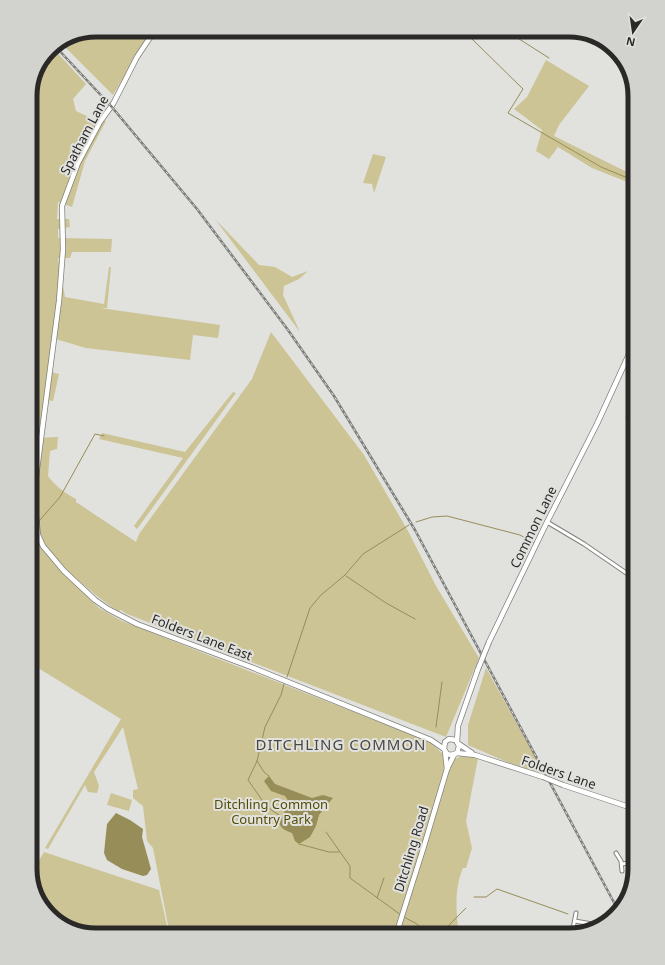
<svg xmlns="http://www.w3.org/2000/svg" width="665" height="965" font-family="'Noto Sans',sans-serif">
<rect width="100%" height="100%" fill="#e1e1de"/>
<g fill="#ccc494">
<path d="M 96,30 L 152,30 L 113,95 L 61,43 Z"/>
<path d="M 52,47 L 86,84 L 73,99 L 76,111 L 95,120 L 106,121 L 85,161 L 72,207 L 58,202 L 57,219 L 69,219 L 70,227 L 58,229 L 58,238 L 112,239 L 111,252 L 72,252 L 70,258 L 58,258 L 65,297 L 104,304 L 109,267 L 111,267 L 107,308 L 100,308 L 220,325 L 218,338 L 193,335 L 190,360 L 86,348 L 52,338 L 50,372 L 59,374 L 53,401 L 45,400 L 37,438 L 58,437 L 57,449 L 50,451 L 48,476 C 55,486 65,493 76,499 L 76,502 L 136,542 L 139,534 L 252,379 L 271,332 L 364,455 L 408,531 L 436,586 L 479,658 L 446,737 L 127,614 L 121,610 L 118,611 C 100,600 45,555 41,535 C 35,513 38,488 40,465 L 30,471 L 30,92 Z"/>
<path d="M 546,60 L 589,86 L 559,125 L 554,136 L 635,176 L 635,185 L 592,168 L 558,147 L 549,159 L 536,151 L 542,130 L 514,109 L 527,97 Z"/>
<path d="M 373,154 L 386,157 L 374,193 L 372,184 L 363,183 Z"/>
<path d="M 215,219 L 259,265 L 275,267 L 292,277 L 308,271 L 299,279 L 284,286 L 283,295 L 300,332 Z"/>
<path d="M 635,382 L 635,422 L 625,418 L 632,401 Z"/>
<path d="M 233,392 L 236,393 L 137,529 L 134,526 L 183,458 L 99,439 L 102,433 L 185,452 Z"/>
<path d="M 30,517 L 31,525 L 39,543 L 60,570 L 99,608 L 122,621 L 430,742 L 445,756 L 455,759 L 462,756 L 478,758 L 466,821 L 472,848 L 466,868 L 463,868 C 454,888 456,914 459,935 L 170,935 L 153,848 L 147,841 L 143,806 L 133,798 L 133,790 L 138,789 L 123,727 L 94,772 L 99,786 L 97,793 L 88,792 L 85,785 L 48,849 L 45,848 L 121,719 L 30,663 Z"/>
<path d="M 486,668 L 542,769 L 538,773 L 507,762 L 468,745 L 468,725 Z"/>
<path d="M 111,793 L 132,800 L 129,811 L 107,805 Z"/>
<path d="M 44,852 L 159,890 L 169,935 L 92,935 L 63,926 L 39,902 L 31,874 Z"/>
</g>
<g fill="#978d58">
<path d="M 269,776 L 275,784 L 312,798 L 323,795 L 333,798 L 319,815 L 316,826 L 310,837 L 299,844 L 295,841 L 292,833 C 284,830 280,828 278,820 L 282,817 L 289,802 L 285,796 L 271,791 L 264,781 Z"/>
<path d="M 116,813 L 130,820 L 143,829 L 142,837 L 151,869 L 147,875 L 143,876 L 122,869 L 107,860 L 104,853 L 107,824 Z"/>
</g>
<g fill="none" stroke-linecap="round" stroke-linejoin="round">
<g stroke="#978d58" stroke-width="1">
<path d="M 466,30 L 472,39 L 523,89 L 508,113 L 601,167 L 635,181"/>
<path d="M 505,30 L 549,58"/>
<path d="M 630,416 L 635,399"/>
<path d="M 39,521 L 60,497 L 95,434 L 104,436"/>
<path d="M 416,522 L 432,517 L 447,516 L 520,535 L 534,543"/>
<path d="M 30,538 L 32,529"/>
<path d="M 346,576 L 386,603 L 415,619"/>
<path d="M 30,597 L 35,577 L 30,575"/>
<path d="M 287,677 L 310,608 L 321,595 L 345,575 L 363,554 L 409,525"/>
<path d="M 436,727 L 442,682"/>
<path d="M 257,761 L 264,772 L 269,776"/>
<path d="M 282,817 L 267,807 L 248,780 L 257,761 L 265,727 L 281,695 L 284,684"/>
<path d="M 326,832 L 350,866 L 350,878 L 401,915"/>
<path d="M 299,844 L 329,852 L 339,852"/>
<path d="M 474,897 L 486,897 L 497,889 L 568,914"/>
<path d="M 377,898 L 384,878"/>
<path d="M 404,917 L 417,924 L 429,935"/>
<path d="M 442,935 L 451,923 L 466,908"/>
</g>
<g stroke="#80807d" stroke-width="5">
<g id="street">
<path d="M 547,522 L 584,544 L 635,579"/>
<path d="M 616,853 L 621,861 L 622,871"/>
<path d="M 622,864 L 635,862"/>
<path d="M 575,921 L 592,924 L 596,928"/>
<path d="M 572,934 L 576,913"/>
</g>
</g>
<g stroke="#80807d" stroke-width="6">
<g id="secondary">
<path d="M 30,477 L 36,474"/>
<path d="M 30,486 L 34,496 L 38,535 L 43,546 L 64,571 L 95,600 L 108,609 L 137,624 L 251,667 L 431,740 L 444,749 L 447,754 L 451,755 L 457,753 L 459,746 L 456,740 L 449,739 L 445,742 L 444,749"/>
<path d="M 33,490 L 36,477 L 59,301 L 63,249 L 62,206 L 78,163 L 100,122 L 113,104 L 137,57 L 155,30"/>
<path d="M 489,642 L 547,522 L 597,424 L 635,341"/>
<path d="M 457,742 L 458,726 L 478,669"/>
<path d="M 459,744 L 472,753"/>
<path d="M 445,751 L 447,769"/>
<path d="M 457,753 L 475,755 L 543,777"/>
<path d="M 563,785 L 635,809"/>
<path d="M 396,935 L 424,846 L 447,769 L 454,755"/>
</g>
</g>
<use href="#street" stroke="#fff" stroke-width="3"/>
<use href="#secondary" stroke="#fff" stroke-width="4.5"/>
<g stroke="#7c7c7a" stroke-width="2.5">
<path id="rail" d="M 55,46 L 111,106 L 197,209 L 288,330 L 334,396 L 415,530 L 618,910"/>
</g>
<use href="#rail" stroke="#e1e1de" stroke-width="1" stroke-dasharray="3" stroke-linecap="butt"/>
<g stroke="#80807d" stroke-width="6" stroke-linecap="butt">
<g id="secondary-bridge">
<path d="M 478,669 L 489,642"/>
<path d="M 543,777 L 563,785"/>
</g>
</g>
<use href="#secondary-bridge" stroke="#fff" stroke-width="4.5"/>
</g>
<g text-anchor="middle" stroke-width="4" stroke-linejoin="round" paint-order="stroke">
<g font-size="13" fill="#2a2928" stroke="#e1e1de">
<text transform="translate(84 135) rotate(-62)" y="5">Spatham Lane</text>
<text transform="translate(533 527) rotate(-64)" y="5">Common Lane</text>
<text transform="translate(202 637) rotate(21)" y="5">Folders Lane East</text>
<text transform="translate(559 772) rotate(19)" y="5">Folders Lane</text>
<text transform="translate(411 849) rotate(-73)" y="5">Ditchling Road</text>
</g>
<g font-size="13" fill="#564c06" stroke="#e1e1de">
<text x="271" y="809">Ditchling Common<tspan x="271" dy="15">Country Park</tspan></text>
</g>
<g font-size="15" letter-spacing="1" fill="#494846" stroke="#e1e1de">
<text x="341" y="750">DITCHLING COMMON</text>
</g>
</g>
<path d="M0 0H665V965H0ZM96 37H569A59 59 0 0 1 628 96V869A59 59 0 0 1 569 928H96A59 59 0 0 1 37 869V96A59 59 0 0 1 96 37Z" fill="#d2d2cf" fill-rule="evenodd"/>
<path fill="none" stroke="#2a2928" stroke-width="5" d="M96 37H569A59 59 0 0 1 628 96V869A59 59 0 0 1 569 928H96A59 59 0 0 1 37 869V96A59 59 0 0 1 96 37Z"/>
<g transform="translate(633 32) rotate(193)" stroke="#e1e1de" stroke-width="3" paint-order="stroke">
<path d="M0-3L7 15L0 10L-7 15Z" fill="#2a2928"/>
<text y="-6" font-size="11" font-weight="bold" text-anchor="middle" fill="#2a2928">N</text>
</g>
</svg>
